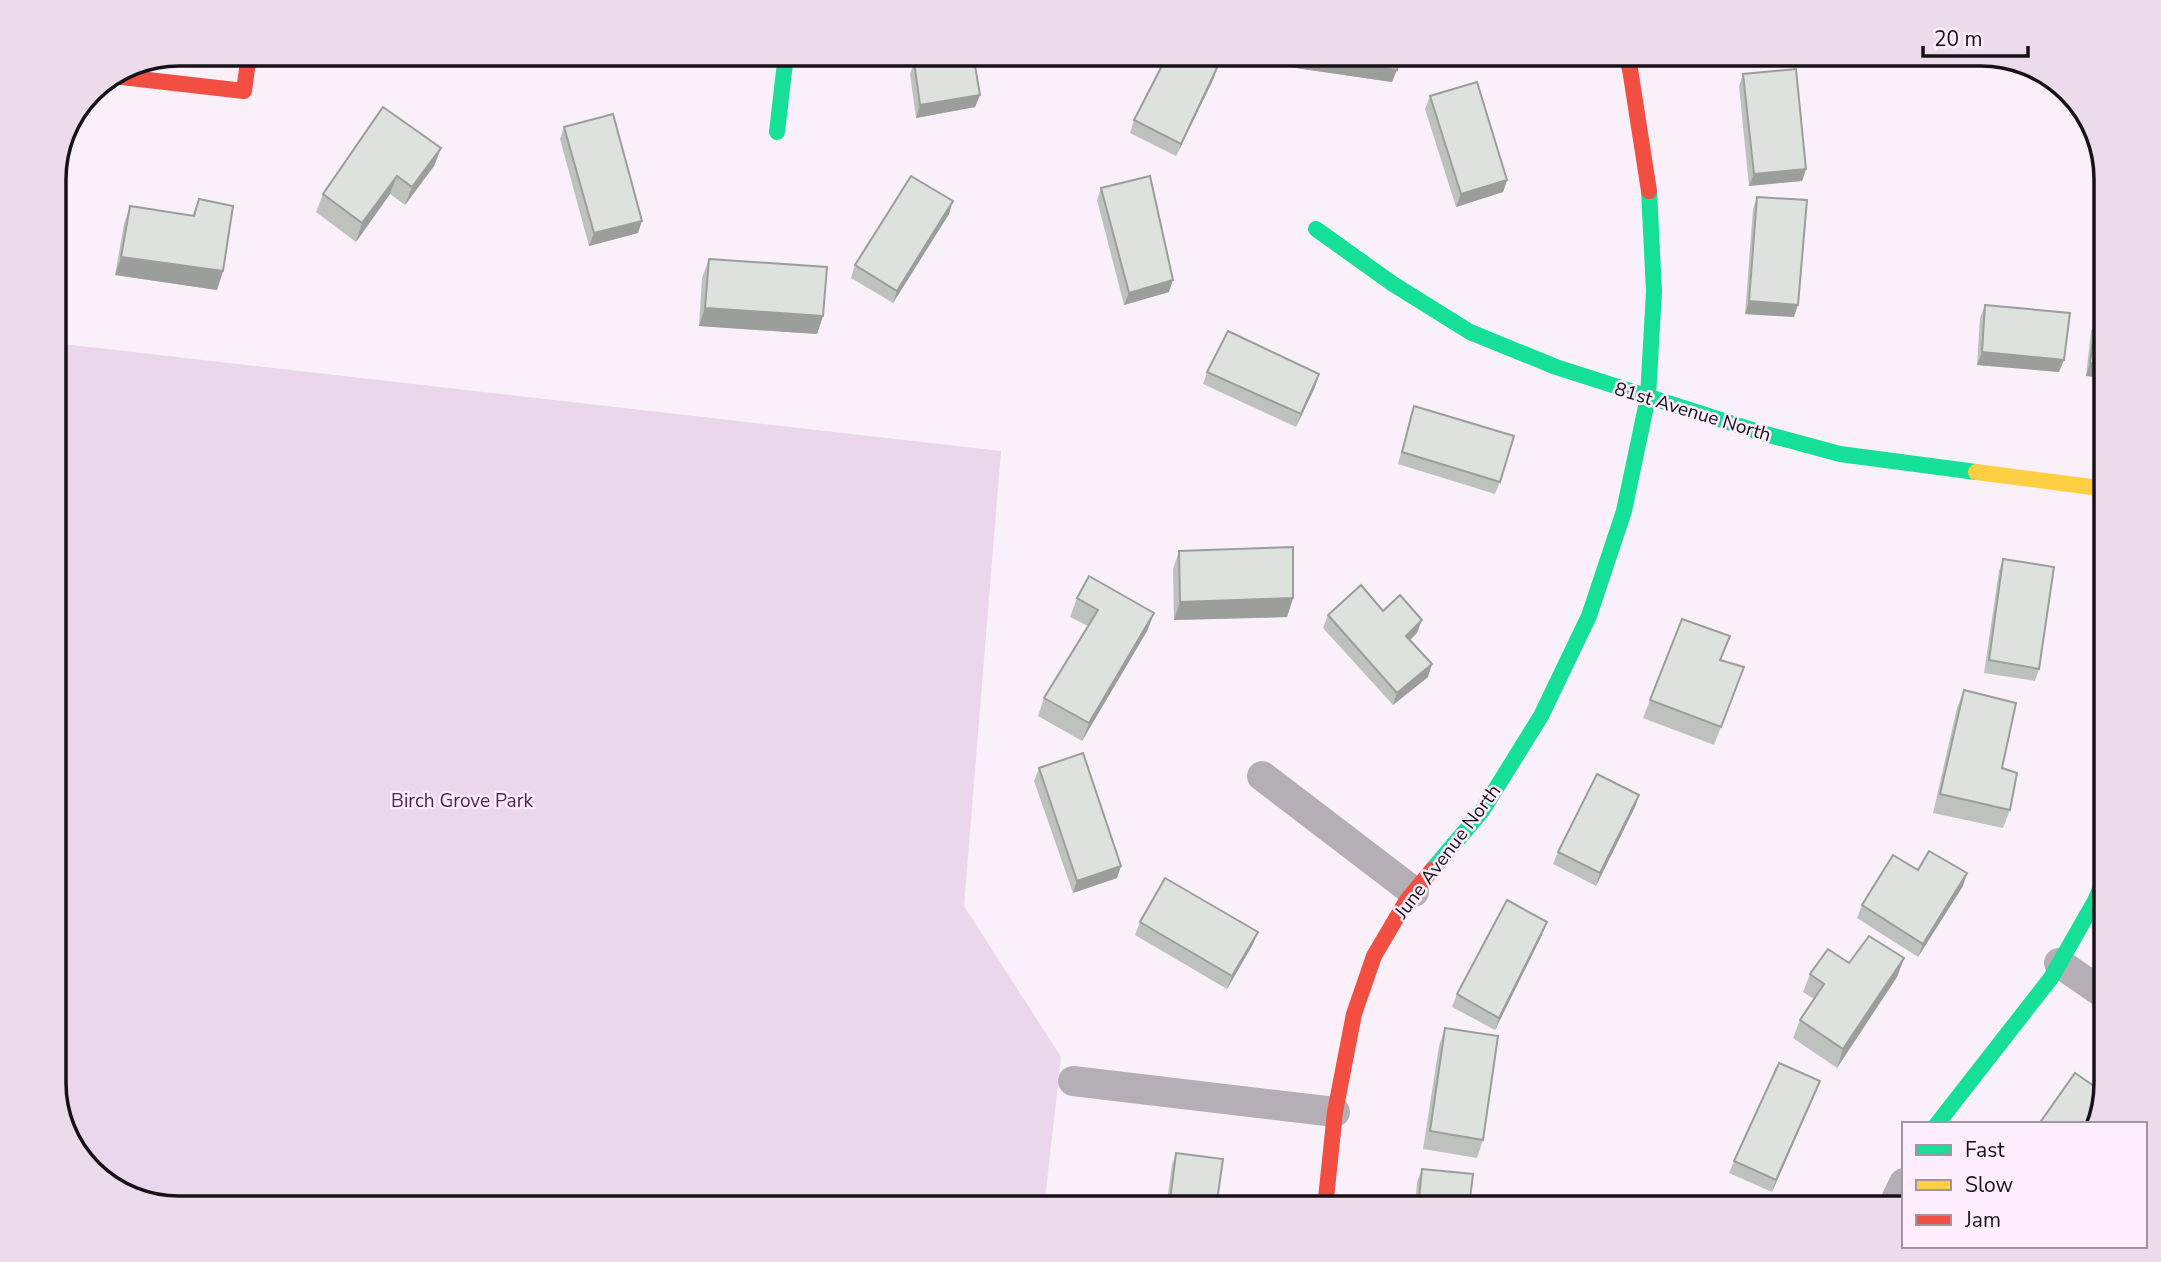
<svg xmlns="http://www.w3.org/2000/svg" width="2161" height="1262" font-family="'Nunito Sans',sans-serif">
<rect width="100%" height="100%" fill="#faf0fa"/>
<path fill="#ebd7eb" d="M 54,343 L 1001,451 L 964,906 L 1061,1057 L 1044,1208 L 179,1208 L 117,1191 L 71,1146 L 54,1090 Z"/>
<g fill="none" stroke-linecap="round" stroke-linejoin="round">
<g stroke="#b4afb4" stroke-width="30">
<path d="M 1262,776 L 1414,892"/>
<path d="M 2059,963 L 2107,996"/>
<path d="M 1073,1081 L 1335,1112"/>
<path d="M 1892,1208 L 1904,1183"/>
</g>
<g stroke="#16e098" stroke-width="16">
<path d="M 777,132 L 786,54"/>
<path d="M 1316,229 L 1393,284 L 1470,332 L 1556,367 L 1762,433 L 1840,454 L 1976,472"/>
<path d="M 1432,870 L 1482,811 L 1541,716 L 1589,616 L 1624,511 L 1648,397 L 1654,291 L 1649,191"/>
<path d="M 1937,1124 L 2051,978 L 2095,901 L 2107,873"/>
</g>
<path stroke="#ffcf43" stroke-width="16" d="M 1976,472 L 2107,489"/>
<g stroke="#f24e42" stroke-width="16">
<path d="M 1625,54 L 1630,69 L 1649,191"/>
<path d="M 113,76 L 244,91 L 249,54"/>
<path d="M 1325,1208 L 1335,1112 L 1354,1014 L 1374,956 L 1407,900 L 1432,870"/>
</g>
</g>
<g fill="#bec2bf">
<path d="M 918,54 L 973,54 L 980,95 L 975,107 L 916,118 L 910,74 L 914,62 L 919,60 Z"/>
<path d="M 1290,54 L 1399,54 L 1392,82 L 1289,67 Z"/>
<path d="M 1217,68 L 1213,80 L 1176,156 L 1130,133 L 1134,120 Z"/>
<path d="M 1743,74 L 1806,169 L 1802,181 L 1749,186 L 1739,86 Z"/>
<path d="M 1430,96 L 1507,180 L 1503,192 L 1456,207 L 1425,109 Z"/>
<path d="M 564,127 L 638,233 L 589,246 L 560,139 Z"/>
<path d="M 441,148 L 434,166 L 405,205 L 390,194 L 356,242 L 316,212 L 323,194 Z"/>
<path d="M 1101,188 L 1169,292 L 1124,305 L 1097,200 Z"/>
<path d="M 1757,197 L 1794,317 L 1745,314 L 1753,209 Z"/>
<path d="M 199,199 L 223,271 L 217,290 L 115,275 L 124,224 L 130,206 L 192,216 Z"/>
<path d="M 949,214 L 893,303 L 851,278 L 855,265 Z"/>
<path d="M 709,259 L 823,316 L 817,334 L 699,326 L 702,278 Z"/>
<path d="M 1985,305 L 2059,372 L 1977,365 L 1980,318 Z"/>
<path d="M 2096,319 L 2107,320 L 2107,378 L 2086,376 L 2091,331 Z"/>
<path d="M 1207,372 L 1315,387 L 1296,427 L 1203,384 Z"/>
<path d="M 1414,406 L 1500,482 L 1495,494 L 1398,464 L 1410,418 Z"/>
<path d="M 1179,551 L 1293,598 L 1287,617 L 1174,620 L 1173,569 Z"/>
<path d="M 2003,559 L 2039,669 L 2035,681 L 1984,673 L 1999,571 Z"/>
<path d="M 1077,598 L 1154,613 L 1147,631 L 1082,741 L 1038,716 L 1044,698 L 1088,626 L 1070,617 Z"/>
<path d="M 1383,611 L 1417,633 L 1410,640 L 1428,677 L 1393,705 L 1323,628 L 1328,615 Z"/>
<path d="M 1721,660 L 1744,667 L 1714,745 L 1643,718 L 1650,700 Z"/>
<path d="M 1964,690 L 2002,768 L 2010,810 L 2003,828 L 1933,813 L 1957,708 Z"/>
<path d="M 1039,768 L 1121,866 L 1117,878 L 1073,893 L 1034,781 Z"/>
<path d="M 1639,795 L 1635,807 L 1596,886 L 1553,864 L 1558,852 Z"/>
<path d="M 1918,870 L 1963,886 L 1918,957 L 1857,918 L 1862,905 Z"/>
<path d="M 1140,922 L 1253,944 L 1227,989 L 1135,935 Z"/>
<path d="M 1542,935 L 1495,1030 L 1452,1007 L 1457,994 Z"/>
<path d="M 1904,958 L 1897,977 L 1837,1068 L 1793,1038 L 1800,1020 L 1814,999 L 1803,992 L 1810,974 L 1849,963 Z"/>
<path d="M 1445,1028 L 1483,1140 L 1477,1158 L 1423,1149 L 1439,1046 Z"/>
<path d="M 1820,1081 L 1772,1192 L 1729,1173 L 1734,1161 Z"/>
<path d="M 1176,1153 L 1216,1208 L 1166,1208 L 1172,1165 Z"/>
<path d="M 1422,1169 L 1469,1208 L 1415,1208 L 1417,1182 Z"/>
</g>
<g fill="#9b9e9b">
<path d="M 597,54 L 641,54 L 639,59 L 597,56 Z"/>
<path d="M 1293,54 L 1397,70 L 1392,82 L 1289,67 Z"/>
<path d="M 1731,54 L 1758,54 L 1728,60 Z"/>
<path d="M 1217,68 L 1213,80 L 1176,156 L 1181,144 Z"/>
<path d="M 980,95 L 975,107 L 916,118 L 920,105 Z"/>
<path d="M 441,148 L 434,166 L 405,205 L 412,187 Z"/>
<path d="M 1806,169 L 1802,181 L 1749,186 L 1754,174 Z"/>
<path d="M 397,176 L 390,194 L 356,242 L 362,223 Z"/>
<path d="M 1507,180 L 1503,192 L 1456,207 L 1461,194 Z"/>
<path d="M 953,201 L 949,214 L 893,303 L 897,291 Z"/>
<path d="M 642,221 L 638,233 L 589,246 L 594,233 Z"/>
<path d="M 121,257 L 223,271 L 217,290 L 115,275 Z"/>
<path d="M 1173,280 L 1169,292 L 1124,305 L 1129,293 Z"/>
<path d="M 1749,301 L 1798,305 L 1794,317 L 1745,314 Z"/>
<path d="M 705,308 L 823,316 L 817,334 L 699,326 Z"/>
<path d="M 1982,352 L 2064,360 L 2059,372 L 1977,365 Z"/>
<path d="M 2090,363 L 2107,365 L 2107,378 L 2086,376 Z"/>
<path d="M 1319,374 L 1315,387 L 1296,427 L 1301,414 Z"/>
<path d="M 1293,598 L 1287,617 L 1174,620 L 1180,602 Z"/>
<path d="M 1154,613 L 1147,631 L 1082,741 L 1089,723 Z"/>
<path d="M 1422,620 L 1417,633 L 1402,648 L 1406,636 Z"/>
<path d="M 1432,664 L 1428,677 L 1393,705 L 1397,693 Z"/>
<path d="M 1639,795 L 1635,807 L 1596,886 L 1600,873 Z"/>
<path d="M 1121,866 L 1117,878 L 1073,893 L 1077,881 Z"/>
<path d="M 1967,873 L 1963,886 L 1918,957 L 1923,944 Z"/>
<path d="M 1547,922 L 1542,935 L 1495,1030 L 1499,1018 Z"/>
<path d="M 1258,932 L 1253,944 L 1227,989 L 1232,976 Z"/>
<path d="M 1904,958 L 1897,977 L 1837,1068 L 1843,1049 Z"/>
<path d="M 1820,1081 L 1815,1094 L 1772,1192 L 1776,1180 Z"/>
</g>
<g fill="#dde2de" stroke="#9b9e9b" stroke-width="2">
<path d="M 925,54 L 973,54 L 980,95 L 920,105 L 914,62 L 926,58 Z"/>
<path d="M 1168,54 L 1192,54 L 1217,68 L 1181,144 L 1134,120 Z"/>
<path d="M 1293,54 L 1399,54 L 1397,70 Z"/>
<path d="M 1796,69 L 1806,169 L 1754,174 L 1743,74 Z"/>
<path d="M 1477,82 L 1507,180 L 1461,194 L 1430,96 Z"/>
<path d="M 383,107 L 441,148 L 412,187 L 397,176 L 362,223 L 323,194 Z"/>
<path d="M 613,114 L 642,221 L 594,233 L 564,127 Z"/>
<path d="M 55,171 L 59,172 L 54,195 L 54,172 Z"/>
<path d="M 911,176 L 953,201 L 897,291 L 855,265 Z"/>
<path d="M 1150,176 L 1173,280 L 1129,293 L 1101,188 Z"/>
<path d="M 1757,197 L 1807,200 L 1798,305 L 1749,301 Z"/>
<path d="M 199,199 L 233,206 L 223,271 L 121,257 L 130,206 L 194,216 Z"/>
<path d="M 709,259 L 827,267 L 823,316 L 705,308 Z"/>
<path d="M 1985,305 L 2070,313 L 2064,360 L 1982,352 Z"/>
<path d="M 2096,319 L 2107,320 L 2107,365 L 2090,363 Z"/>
<path d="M 1228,331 L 1319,374 L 1301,414 L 1207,372 Z"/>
<path d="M 1414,406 L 1514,436 L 1500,482 L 1402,452 Z"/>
<path d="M 1293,547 L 1293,598 L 1180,602 L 1179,551 Z"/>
<path d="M 2003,559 L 2054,567 L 2039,669 L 1989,660 Z"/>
<path d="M 1089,576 L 1154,613 L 1089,723 L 1044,698 L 1098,610 L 1077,598 Z"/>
<path d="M 1361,585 L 1383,611 L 1400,595 L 1422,620 L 1406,636 L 1432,664 L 1397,693 L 1328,615 Z"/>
<path d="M 1682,619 L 1730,636 L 1720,660 L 1744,667 L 1721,727 L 1650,700 Z"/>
<path d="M 1964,690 L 2016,703 L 2002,768 L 2017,773 L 2010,810 L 1940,794 Z"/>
<path d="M 1083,753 L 1121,866 L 1077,881 L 1039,768 Z"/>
<path d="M 1597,774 L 1639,795 L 1600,873 L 1558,852 Z"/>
<path d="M 1929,851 L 1967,873 L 1923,944 L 1862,905 L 1893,855 L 1918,870 Z"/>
<path d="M 1165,878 L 1258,932 L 1232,976 L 1140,922 Z"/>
<path d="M 1507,900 L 1547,922 L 1499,1018 L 1457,994 Z"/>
<path d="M 1869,936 L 1904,958 L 1843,1049 L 1800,1020 L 1824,984 L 1810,974 L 1828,949 L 1849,963 Z"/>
<path d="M 1445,1028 L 1498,1036 L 1483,1140 L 1430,1131 Z"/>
<path d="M 1779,1063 L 1820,1081 L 1776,1180 L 1734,1161 Z"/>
<path d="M 2075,1073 L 2104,1093 L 2096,1123 L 2039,1124 Z"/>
<path d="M 1176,1153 L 1223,1159 L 1216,1208 L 1169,1208 Z"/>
<path d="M 1422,1169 L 1473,1174 L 1469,1208 L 1418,1208 Z"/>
<path d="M 1720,1200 L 1769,1206 L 1768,1208 L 1719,1208 Z"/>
</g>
<g text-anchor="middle" stroke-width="5" stroke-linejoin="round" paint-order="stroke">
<g font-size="19" fill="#181118" stroke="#fdedfd">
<text transform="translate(1693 411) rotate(17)" y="7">81st Avenue North</text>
<text transform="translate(1447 851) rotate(-53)" y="7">June Avenue North</text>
</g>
<g font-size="19" fill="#501d54" stroke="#fdedfd">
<text x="462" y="807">Birch Grove Park</text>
</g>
</g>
<path d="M0 0H2161V1262H0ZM179 66H1981A113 113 0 0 1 2094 179V1083A113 113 0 0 1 1981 1196H179A113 113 0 0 1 66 1083V179A113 113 0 0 1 179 66Z" fill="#ebdbeb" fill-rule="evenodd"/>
<path fill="none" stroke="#181118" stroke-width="3.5" d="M179 66H1981A113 113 0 0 1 2094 179V1083A113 113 0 0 1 1981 1196H179A113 113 0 0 1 66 1083V179A113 113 0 0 1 179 66Z"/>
<rect x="1902" y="1122" width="245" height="126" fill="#fdedfd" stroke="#a195a1" stroke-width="2"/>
<rect x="1916" y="1145" width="35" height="10" fill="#16e098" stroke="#a195a1" stroke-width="2"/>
<text x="1965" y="1157" font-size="21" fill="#181118">Fast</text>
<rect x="1916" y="1180" width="35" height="10" fill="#ffcf43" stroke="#a195a1" stroke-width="2"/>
<text x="1965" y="1192" font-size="21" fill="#181118">Slow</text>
<rect x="1916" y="1215" width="35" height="10" fill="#f24e42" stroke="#a195a1" stroke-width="2"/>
<text x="1965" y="1227" font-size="21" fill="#181118">Jam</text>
<path d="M1923 46v10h105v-10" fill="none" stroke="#181118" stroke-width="3.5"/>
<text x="1934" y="46" font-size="21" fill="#181118" stroke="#fdedfd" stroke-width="5" paint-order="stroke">20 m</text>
</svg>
